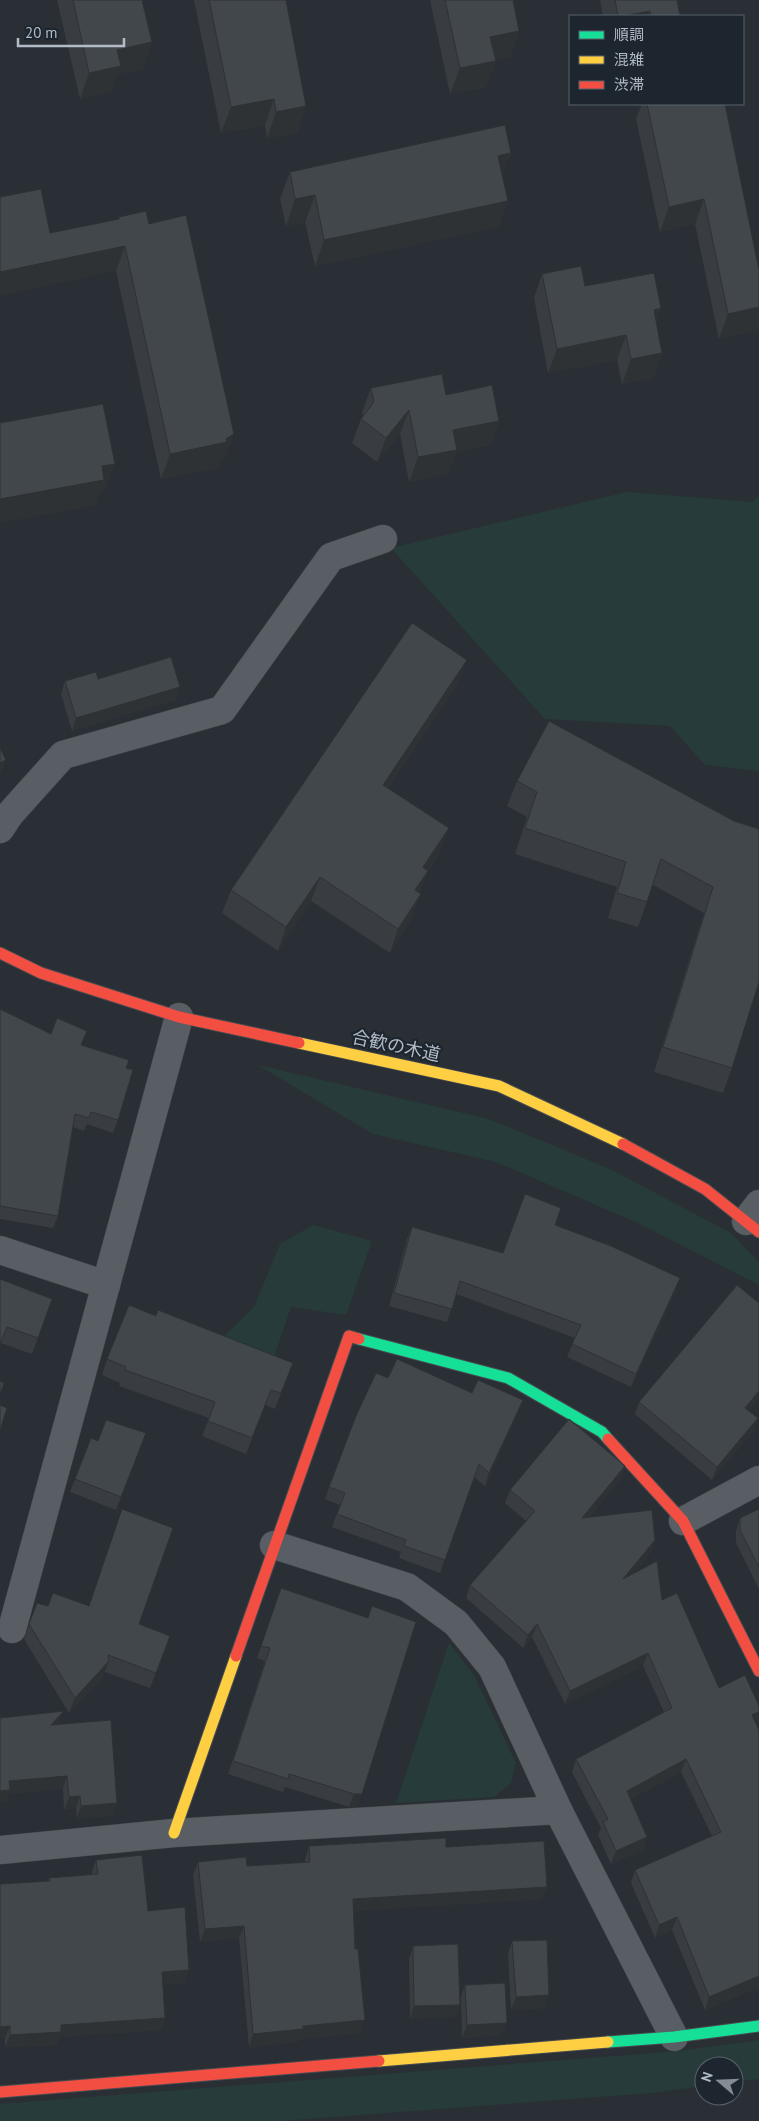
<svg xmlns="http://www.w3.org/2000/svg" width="759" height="2121" font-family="'PT Sans','Noto Sans JP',sans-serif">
<rect width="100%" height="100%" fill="#292f35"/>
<g fill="#273b3b">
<path d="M 627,492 L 753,502 L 759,495 L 759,771 L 705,765 L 670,726 L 545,719 L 391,548 Z"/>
<path d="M 258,1065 L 489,1119 L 610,1169 L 731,1233 L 759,1262 L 759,1285 L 638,1223 L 496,1162 L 373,1134 Z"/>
<path d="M 313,1225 L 372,1241 L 346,1315 L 291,1307 L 272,1363 L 215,1345 L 254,1307 L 280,1244 Z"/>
<path d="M 449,1643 L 474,1675 L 516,1763 L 511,1783 L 494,1797 L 396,1803 Z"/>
<path d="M 759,2040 L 759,2079 L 734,2082 L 734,2066 L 704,2066 L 704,2086 L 651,2093 L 280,2121 L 0,2121 L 0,2104 L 679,2051 Z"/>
</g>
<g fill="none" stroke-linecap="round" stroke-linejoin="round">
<g stroke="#474b50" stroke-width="29">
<g id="street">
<path d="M 0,829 L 10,814 L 63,755 L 222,710 L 331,557 L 383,539"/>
<path d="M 746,1221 L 759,1204"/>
<path d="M 0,1250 L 106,1285"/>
<path d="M 683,1521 L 759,1480"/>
<path d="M 274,1545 L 407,1587 L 456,1623 L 492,1667 L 558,1810 L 674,2037"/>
<path d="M 12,1629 L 179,1017"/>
<path d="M 0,1850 L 174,1833 L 558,1810"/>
</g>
</g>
<g stroke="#474b50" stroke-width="13">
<g id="fast">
<path d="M 359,1339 L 508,1378 L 602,1432 L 608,1439"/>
<path d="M 608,2042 L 674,2037 L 759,2026"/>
</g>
</g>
<g stroke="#474b50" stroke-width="13">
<g id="slow">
<path d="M 299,1043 L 499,1086 L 623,1144"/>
<path d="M 174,1833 L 236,1656"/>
<path d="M 379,2061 L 608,2042"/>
</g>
</g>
<g stroke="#474b50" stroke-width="13">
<g id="jam">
<path d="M 0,953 L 41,973 L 179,1017 L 299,1043"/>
<path d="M 623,1144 L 705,1189 L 759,1232"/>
<path d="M 608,1439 L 683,1521 L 759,1671"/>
<path d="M 236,1656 L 349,1336 L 359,1339"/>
<path d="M 0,2092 L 379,2061"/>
</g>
</g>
<use href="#street" stroke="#585e63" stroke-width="28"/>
<use href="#fast" stroke="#16e098" stroke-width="11"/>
<use href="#slow" stroke="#ffcf43" stroke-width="11"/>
<use href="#jam" stroke="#f24e42" stroke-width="11"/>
</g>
<g fill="#393d41">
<path d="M 57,0 L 142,0 L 152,42 L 143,69 L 117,74 L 111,92 L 80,99 Z"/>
<path d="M 194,0 L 286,0 L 306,106 L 297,133 L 267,138 L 265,125 L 221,133 Z"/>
<path d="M 430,0 L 513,0 L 519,31 L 510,57 L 496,60 L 486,87 L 450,94 Z"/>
<path d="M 600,0 L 677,0 L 680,16 L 603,16 Z"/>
<path d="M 642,104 L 725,104 L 759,270 L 759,326 L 758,330 L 719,339 L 695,224 L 660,232 L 636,119 Z"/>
<path d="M 511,153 L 502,175 L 508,201 L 498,227 L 315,266 L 305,222 L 286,226 L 280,199 L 290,172 Z"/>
<path d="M 119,217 L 149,224 L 225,459 L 219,463 L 218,468 L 161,479 L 116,271 L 50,233 L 118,220 Z"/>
<path d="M 542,274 L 661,308 L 656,322 L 662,353 L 653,378 L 622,384 L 617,360 L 548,373 L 534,298 Z"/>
<path d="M 371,388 L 446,395 L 499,421 L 490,445 L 456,452 L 448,474 L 409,482 L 400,434 L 377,462 L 352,443 L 361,419 L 363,416 L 362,412 Z"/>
<path d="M 98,679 L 180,687 L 175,700 L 72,731 L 61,694 L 65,681 Z"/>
<path d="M 458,684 L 388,788 L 440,852 L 428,871 L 419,894 L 412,918 L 390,953 L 311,901 L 278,951 L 222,913 L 231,890 Z"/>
<path d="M 517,781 L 734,821 L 732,1068 L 723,1093 L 654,1072 L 704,913 L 653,885 L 638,927 L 608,918 L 617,887 L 515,854 L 527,817 L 507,806 Z"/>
<path d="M 0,1009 L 51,1034 L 81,1045 L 126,1068 L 118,1120 L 113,1133 L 87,1124 L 84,1131 L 73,1127 L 58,1216 L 53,1228 L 0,1219 Z"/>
<path d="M 555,1225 L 676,1291 L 631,1387 L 567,1357 L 575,1338 L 456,1294 L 447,1322 L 389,1306 L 407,1239 L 412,1227 L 503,1253 Z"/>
<path d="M 0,1279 L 52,1299 L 32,1354 L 1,1343 Z"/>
<path d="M 759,1303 L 759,1398 L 748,1411 L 758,1418 L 753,1431 L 712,1480 L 635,1414 L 639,1402 Z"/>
<path d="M 107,1359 L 287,1379 L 275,1409 L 265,1405 L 246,1454 L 202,1436 L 209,1418 L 119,1386 L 120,1383 L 102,1375 Z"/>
<path d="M 388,1378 L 472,1393 L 523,1400 L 518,1413 L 485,1486 L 474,1477 L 440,1573 L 399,1558 L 401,1552 L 332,1527 L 340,1505 L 325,1499 L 329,1487 Z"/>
<path d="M 146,1433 L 116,1510 L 70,1492 L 91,1438 L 98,1441 Z"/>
<path d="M 625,1466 L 620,1479 L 589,1517 L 655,1540 L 650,1553 L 634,1573 L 662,1600 L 719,1688 L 759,1706 L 759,1717 L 756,1724 L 759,1987 L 705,2010 L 672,1930 L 655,1938 L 631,1883 L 635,1870 L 712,1836 L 681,1772 L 631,1799 L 647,1837 L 643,1850 L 611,1864 L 598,1835 L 601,1828 L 572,1772 L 576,1759 L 664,1712 L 643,1666 L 565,1704 L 532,1637 L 523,1648 L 466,1598 L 470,1585 L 526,1521 L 505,1503 L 510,1490 Z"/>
<path d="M 759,1509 L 759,1589 L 736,1543 L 736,1531 L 740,1518 Z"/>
<path d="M 281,1588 L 368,1618 L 358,1806 L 349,1807 L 285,1787 L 283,1792 L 228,1774 L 265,1661 L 257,1658 Z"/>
<path d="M 37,1603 L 48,1606 L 139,1624 L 170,1636 L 150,1688 L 105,1672 L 103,1677 L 69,1713 L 24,1639 Z"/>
<path d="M 0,1718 L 59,1724 L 117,1803 L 112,1816 L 77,1818 L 76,1808 L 64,1810 L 63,1788 L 9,1794 L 6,1802 L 0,1803 Z"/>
<path d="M 309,1846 L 446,1847 L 547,1887 L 542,1899 L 353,1911 L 361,2033 L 300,2039 L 298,2042 L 249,2047 L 239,1938 L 200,1942 L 193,1875 L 198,1862 L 247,1866 L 305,1862 L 305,1859 Z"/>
<path d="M 96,1860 L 148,1911 L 189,1970 L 184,1983 L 163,1984 L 165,2018 L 161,2030 L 59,2037 L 57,2045 L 5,2047 L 5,2038 L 0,2039 L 0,1884 L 48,1881 L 49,1878 L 92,1875 L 92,1872 Z"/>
<path d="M 512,1941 L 545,2008 L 511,2010 L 508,1954 Z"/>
<path d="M 413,1946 L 460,2005 L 455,2017 L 410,2019 L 409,1959 Z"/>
<path d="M 465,1985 L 502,2035 L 462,2038 L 461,1997 Z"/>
</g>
<g fill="#2e3235">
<path d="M 650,11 L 648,16 L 623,16 Z"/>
<path d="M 519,31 L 510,57 L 481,63 L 490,37 Z"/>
<path d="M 152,42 L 143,69 L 117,74 L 111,92 L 80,99 L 89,73 L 117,50 Z"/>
<path d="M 496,61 L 486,87 L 450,94 L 460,68 Z"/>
<path d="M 274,99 L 265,125 L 221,133 L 231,107 Z"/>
<path d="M 306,106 L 297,133 L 267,138 L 276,112 Z"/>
<path d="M 511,153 L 501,179 L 498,156 Z"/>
<path d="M 315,195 L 305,222 L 286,226 L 295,199 Z"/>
<path d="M 704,199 L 695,224 L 660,232 L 669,207 Z"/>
<path d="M 508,201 L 498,227 L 315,266 L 324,240 Z"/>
<path d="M 125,246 L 116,271 L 0,296 L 0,272 Z"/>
<path d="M 759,307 L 759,326 L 758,330 L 719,339 L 728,314 Z"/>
<path d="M 661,308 L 652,333 L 654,310 Z"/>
<path d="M 626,335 L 617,360 L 548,373 L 557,349 Z"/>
<path d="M 662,353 L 653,378 L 622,384 L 631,359 Z"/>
<path d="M 409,410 L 400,434 L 377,462 L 386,438 Z"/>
<path d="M 499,421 L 490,445 L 456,452 L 448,474 L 409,482 L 418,457 L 453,430 Z"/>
<path d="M 234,434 L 225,459 L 219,463 L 218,468 L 161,479 L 170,454 L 226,439 Z"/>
<path d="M 115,464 L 105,490 L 100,491 L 95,506 L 0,523 L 0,499 L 102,466 Z"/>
<path d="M 467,660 L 458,684 L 374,809 L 383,785 Z"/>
<path d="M 180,687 L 175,700 L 72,731 L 76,718 Z"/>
<path d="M 6,760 L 0,776 L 0,763 Z"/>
<path d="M 449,828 L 440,852 L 414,891 L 423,867 Z"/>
<path d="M 428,871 L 419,895 L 415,890 Z"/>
<path d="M 320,877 L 311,901 L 278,951 L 286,927 Z"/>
<path d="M 421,894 L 412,918 L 390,953 L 398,929 Z"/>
<path d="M 680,1278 L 676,1291 L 631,1387 L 636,1374 Z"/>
<path d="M 293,1363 L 287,1379 L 275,1409 L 281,1393 Z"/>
<path d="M 759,1391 L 759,1398 L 740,1420 L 745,1408 Z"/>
<path d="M 523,1400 L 518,1413 L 485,1486 L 489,1473 Z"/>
<path d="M 758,1418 L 753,1431 L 712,1480 L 717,1467 Z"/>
<path d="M 625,1466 L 620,1479 L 577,1531 L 582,1518 Z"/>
<path d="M 655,1540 L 650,1553 L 618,1592 L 623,1579 Z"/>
<path d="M 537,1624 L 532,1637 L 523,1648 L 528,1635 Z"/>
<path d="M 648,1653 L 643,1666 L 565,1704 L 570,1691 Z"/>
<path d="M 109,1661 L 103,1677 L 69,1713 L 75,1698 Z"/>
<path d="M 64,1711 L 59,1724 L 46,1738 L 51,1725 Z"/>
<path d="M 759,1712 L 759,1717 L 756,1724 L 747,1728 L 752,1715 Z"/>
<path d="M 686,1759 L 681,1772 L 622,1804 L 627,1791 Z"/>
<path d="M 67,1776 L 63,1788 L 9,1794 L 6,1802 L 0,1803 L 0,1791 L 9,1781 Z"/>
<path d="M 354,1794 L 362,1794 L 358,1806 L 349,1807 Z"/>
<path d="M 80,1796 L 76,1808 L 64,1810 L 69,1797 Z"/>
<path d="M 117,1803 L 112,1816 L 77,1818 L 81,1806 Z"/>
<path d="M 647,1837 L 643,1850 L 611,1864 L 616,1851 Z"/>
<path d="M 547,1887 L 542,1899 L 348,1912 L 353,1899 Z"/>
<path d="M 677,1917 L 672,1930 L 655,1938 L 659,1925 Z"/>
<path d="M 244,1926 L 239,1938 L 200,1942 L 205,1929 Z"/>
<path d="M 189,1970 L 184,1983 L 158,1985 L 162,1972 Z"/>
<path d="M 759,1976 L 759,1987 L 705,2010 L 709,1997 Z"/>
<path d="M 549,1995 L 545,2008 L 511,2010 L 516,1997 Z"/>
<path d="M 460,2005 L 455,2017 L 410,2019 L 414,2006 Z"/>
<path d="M 165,2018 L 161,2030 L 59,2037 L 57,2045 L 5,2047 L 10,2035 L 61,2025 Z"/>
<path d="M 365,2020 L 361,2033 L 300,2039 L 298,2042 L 249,2047 L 253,2034 L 303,2026 Z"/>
<path d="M 507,2023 L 502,2035 L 462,2038 L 467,2025 Z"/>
<path d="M 10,2026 L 5,2038 L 0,2039 L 0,2027 Z"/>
</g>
<g fill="#42474c" stroke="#2e3235">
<path d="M 73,0 L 142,0 L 152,42 L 117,50 L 121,66 L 89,73 Z"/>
<path d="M 209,0 L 286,0 L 306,106 L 276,112 L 274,99 L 231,107 Z"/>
<path d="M 445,0 L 513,0 L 519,31 L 490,37 L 496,61 L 460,68 Z"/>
<path d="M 615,0 L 677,0 L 680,16 L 651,16 L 650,11 L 623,16 L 618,16 Z"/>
<path d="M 647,104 L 725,104 L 759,270 L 759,307 L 728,314 L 704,199 L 669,207 Z"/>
<path d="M 505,125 L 511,153 L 498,156 L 508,201 L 324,240 L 315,195 L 295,199 L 290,172 Z"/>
<path d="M 41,189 L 50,233 L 119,219 L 119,217 L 146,211 L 149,224 L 186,215 L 234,434 L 226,439 L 227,442 L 170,454 L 125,246 L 0,272 L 0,197 Z"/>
<path d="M 581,266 L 585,286 L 654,273 L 661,308 L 654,310 L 662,353 L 631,359 L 626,335 L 557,349 L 542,274 Z"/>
<path d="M 442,374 L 446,395 L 492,385 L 499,421 L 453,430 L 457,450 L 418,457 L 409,410 L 386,438 L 361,419 L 374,402 L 371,388 Z"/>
<path d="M 103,404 L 115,464 L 102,466 L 104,480 L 0,499 L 0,423 Z"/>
<path d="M 412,623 L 467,660 L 383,785 L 449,828 L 423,867 L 428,871 L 415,890 L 421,894 L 398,929 L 320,877 L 286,927 L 231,890 Z"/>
<path d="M 171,657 L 180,687 L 76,718 L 65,681 L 96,672 L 98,679 Z"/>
<path d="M 549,721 L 734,821 L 759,829 L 759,982 L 732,1068 L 663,1047 L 713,887 L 661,859 L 647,902 L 617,893 L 626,862 L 525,828 L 537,792 L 517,781 Z"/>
<path d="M 0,748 L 6,760 L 0,763 Z"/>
<path d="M 0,1009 L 51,1034 L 57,1018 L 87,1031 L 81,1045 L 129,1060 L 126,1068 L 133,1070 L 118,1120 L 91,1112 L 89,1118 L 75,1114 L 58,1216 L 0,1206 Z"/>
<path d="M 525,1194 L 561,1208 L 555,1225 L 611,1246 L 680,1278 L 636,1374 L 572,1344 L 581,1325 L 460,1281 L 452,1309 L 394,1293 L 412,1227 L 503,1253 Z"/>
<path d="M 0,1279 L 52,1299 L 38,1338 L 7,1327 L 0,1344 Z"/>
<path d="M 737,1285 L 759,1303 L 759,1391 L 745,1408 L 758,1418 L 717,1467 L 639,1402 Z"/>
<path d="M 129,1305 L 156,1316 L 158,1310 L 293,1363 L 281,1393 L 271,1390 L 252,1438 L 208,1421 L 215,1402 L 125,1370 L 126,1367 L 107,1359 Z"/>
<path d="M 397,1359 L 472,1393 L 478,1380 L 523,1400 L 489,1473 L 479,1464 L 445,1560 L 404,1546 L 406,1540 L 337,1514 L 345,1493 L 329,1487 L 356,1416 L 376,1373 L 388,1378 Z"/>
<path d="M 0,1381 L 4,1383 L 0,1395 Z"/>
<path d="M 0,1405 L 7,1408 L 0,1431 Z"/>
<path d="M 569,1419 L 625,1466 L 582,1518 L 652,1510 L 655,1540 L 623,1579 L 657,1561 L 662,1600 L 677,1593 L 719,1688 L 745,1675 L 759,1706 L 759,1712 L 752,1715 L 759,1730 L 759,1976 L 709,1997 L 677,1917 L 659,1925 L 635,1870 L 721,1832 L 686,1759 L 627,1791 L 647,1837 L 616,1851 L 603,1822 L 608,1819 L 576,1759 L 672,1708 L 648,1653 L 570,1691 L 537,1624 L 528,1635 L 470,1585 L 535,1511 L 510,1490 Z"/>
<path d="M 106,1420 L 146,1433 L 121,1497 L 75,1479 L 91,1438 L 98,1441 Z"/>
<path d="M 122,1509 L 173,1528 L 139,1624 L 170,1636 L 156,1673 L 108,1655 L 109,1661 L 75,1698 L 29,1624 L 37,1603 L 48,1606 L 53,1593 L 89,1606 Z"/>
<path d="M 759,1509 L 759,1567 L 740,1530 L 740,1518 Z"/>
<path d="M 281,1588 L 368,1618 L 372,1606 L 416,1622 L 362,1794 L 354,1794 L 289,1774 L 288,1779 L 233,1761 L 270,1648 L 261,1646 Z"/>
<path d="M 64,1711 L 51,1725 L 111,1720 L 117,1803 L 81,1806 L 80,1796 L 69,1797 L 67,1776 L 9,1781 L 10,1790 L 0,1791 L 0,1718 Z"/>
<path d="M 446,1838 L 446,1847 L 544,1841 L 547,1887 L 353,1899 L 355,1949 L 358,1949 L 365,2020 L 303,2026 L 303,2029 L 253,2034 L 244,1926 L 205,1929 L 198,1862 L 246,1857 L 247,1866 L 310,1862 L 309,1846 Z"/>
<path d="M 142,1855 L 148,1911 L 185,1907 L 189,1970 L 162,1972 L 165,2018 L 61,2025 L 61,2032 L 10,2035 L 10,2026 L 0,2027 L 0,1884 L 50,1881 L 49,1878 L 98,1874 L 96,1860 Z"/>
<path d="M 547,1940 L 549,1995 L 516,1997 L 512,1941 Z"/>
<path d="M 458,1944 L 460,2005 L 414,2006 L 413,1946 Z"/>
<path d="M 505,1983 L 507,2023 L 467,2025 L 465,1985 Z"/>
</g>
<g text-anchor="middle" stroke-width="4.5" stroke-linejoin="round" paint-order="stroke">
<g font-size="18" fill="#b3bcc6" stroke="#1d262f">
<text transform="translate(396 1046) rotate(12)" y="6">合歓の木道</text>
</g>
</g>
<rect x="569" y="15" width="175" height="90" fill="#1d262f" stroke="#59626b"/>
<rect x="579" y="31" width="25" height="8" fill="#16e098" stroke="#59626b"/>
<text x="614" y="40" font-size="15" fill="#b3bcc6">順調</text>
<rect x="579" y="56" width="25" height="8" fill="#ffcf43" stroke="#59626b"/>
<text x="614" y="65" font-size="15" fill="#b3bcc6">混雑</text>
<rect x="579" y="81" width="25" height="8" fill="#f24e42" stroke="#59626b"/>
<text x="614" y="90" font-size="15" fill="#b3bcc6">渋滞</text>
<g transform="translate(719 2081) rotate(289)"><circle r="24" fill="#1d262f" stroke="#59626b"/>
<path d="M0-4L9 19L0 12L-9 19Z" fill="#838b93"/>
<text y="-8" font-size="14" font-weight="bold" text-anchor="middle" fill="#b3bcc6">N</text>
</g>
<path d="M18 38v8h106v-8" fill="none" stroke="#b3bcc6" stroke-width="2.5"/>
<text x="25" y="38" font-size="15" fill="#b3bcc6" stroke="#1d262f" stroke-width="4" paint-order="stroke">20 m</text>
</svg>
